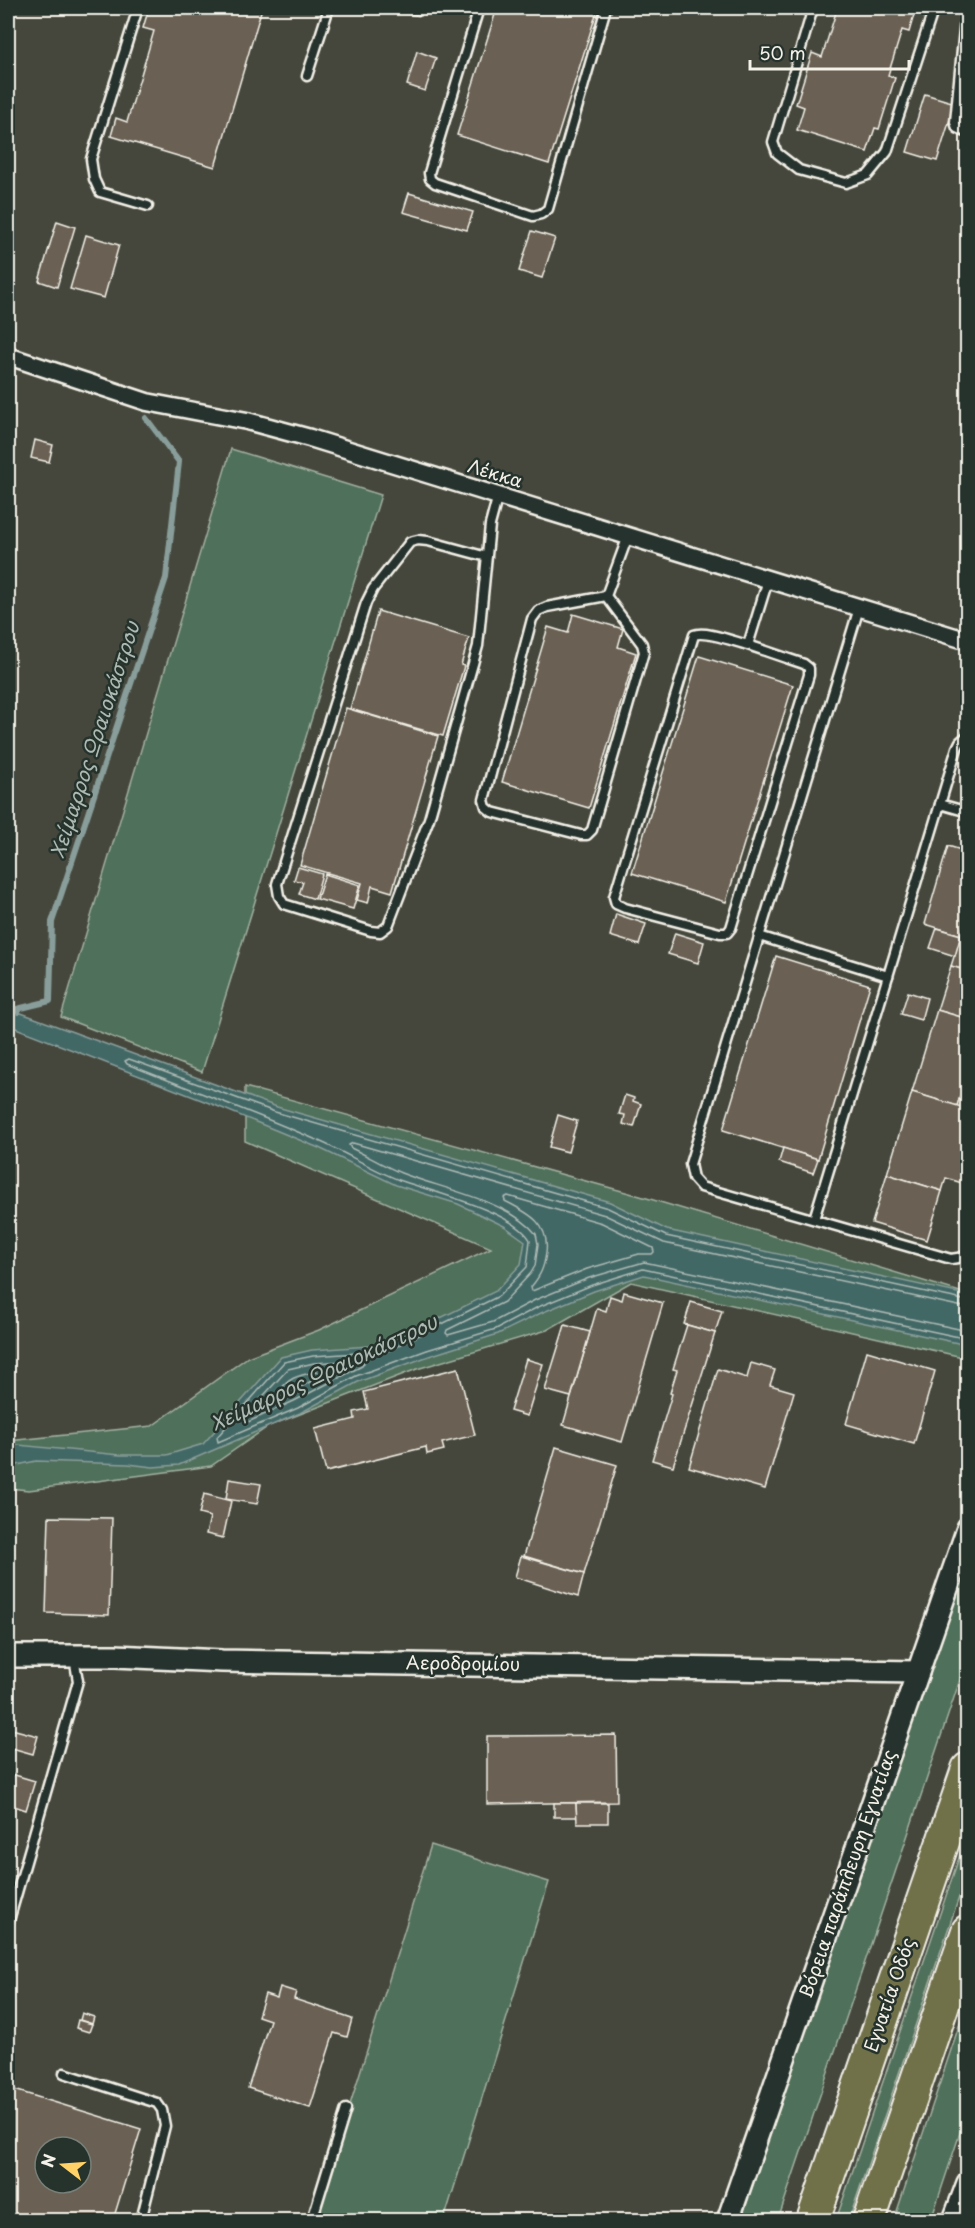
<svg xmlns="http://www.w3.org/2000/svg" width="975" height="2228" font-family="'Playpen Sans',sans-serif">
<rect width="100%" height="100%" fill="#343c35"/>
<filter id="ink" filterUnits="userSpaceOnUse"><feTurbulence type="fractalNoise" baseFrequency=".0167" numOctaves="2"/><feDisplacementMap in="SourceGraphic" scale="12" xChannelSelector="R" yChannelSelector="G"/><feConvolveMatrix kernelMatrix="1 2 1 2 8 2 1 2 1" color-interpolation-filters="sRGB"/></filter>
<g filter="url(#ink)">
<path fill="#44473e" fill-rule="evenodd" d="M 8,8 L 967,8 L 967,2220 L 8,2220 ZM 45,2147 L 81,2147 L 81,2183 L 45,2183 Z"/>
<g fill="#50705a" stroke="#a2b0a1" stroke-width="1.5">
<path d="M 231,449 L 381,495 L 202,1072 L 61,1017 Z"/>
<path d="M 245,1087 L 640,1196 L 967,1294 L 967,1358 L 631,1282 L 547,1330 L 417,1369 L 269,1426 L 211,1466 L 29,1490 L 8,1488 L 8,1441 L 152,1426 L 248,1357 L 319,1330 L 491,1248 L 245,1141 Z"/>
<path d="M 967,1556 L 967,1659 L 778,2220 L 741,2220 Z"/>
<path d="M 967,1834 L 967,1874 L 849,2220 L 836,2220 Z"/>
<path d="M 431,1845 L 549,1882 L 444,2220 L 314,2220 Z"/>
<path d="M 967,2002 L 967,2112 L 931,2220 L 894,2220 Z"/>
</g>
<path fill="#426766" stroke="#899e9a" stroke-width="1.5" d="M 13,1010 L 277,1107 L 610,1202 L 667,1230 L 967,1295 L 967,1345 L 644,1275 L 594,1291 L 541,1313 L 498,1334 L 429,1356 L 358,1382 L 300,1413 L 179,1465 L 153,1467 L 128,1464 L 36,1461 L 8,1467 L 8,1444 L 120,1455 L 167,1455 L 203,1444 L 281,1357 L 312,1350 L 385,1345 L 496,1291 L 521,1264 L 525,1241 L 504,1226 L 458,1204 L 396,1185 L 319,1148 L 217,1106 L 8,1025 L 8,1019 Z"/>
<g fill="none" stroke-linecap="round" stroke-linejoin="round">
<g stroke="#adbab4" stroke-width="1.5">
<path d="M 508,1196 L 602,1223 L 653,1248 L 654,1252 L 652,1254 L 639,1254 L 587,1269 L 532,1291 L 531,1287 C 541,1275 544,1267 546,1253 C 550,1223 528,1213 505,1201 L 504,1198 Z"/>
<path d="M 968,1301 L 666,1236 L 608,1208 L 275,1112 L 129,1059 L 125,1061 L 127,1064 C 192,1090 258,1114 321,1142 C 348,1154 373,1170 399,1180 C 430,1191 515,1212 530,1240 L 527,1267 L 499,1296 L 387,1351 L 313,1356 L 284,1362 L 217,1437 L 218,1442 L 298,1408 L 356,1376 L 427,1350 L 496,1329 L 538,1307 L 592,1285 L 643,1269 L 968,1339"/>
<path d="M 968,1308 L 664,1243 L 605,1215 L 353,1143 L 349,1145 L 351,1148 C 368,1156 384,1166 401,1173 C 439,1188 510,1201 536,1234 L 538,1244 L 535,1266 L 531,1273 L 504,1302 L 447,1330 L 446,1333 L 448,1335 L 493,1322 L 535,1300 L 589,1278 L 644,1262 L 968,1331"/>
<path d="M 361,1360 L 364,1363 L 362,1366 L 294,1401 L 248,1422 L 244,1420 L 244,1417 L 288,1369 L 314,1363 Z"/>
<path d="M 316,1372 L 320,1373 L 319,1377 L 282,1397 L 279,1395 C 284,1378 300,1375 316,1372 Z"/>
</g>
<path stroke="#899e9a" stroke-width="6" d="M 18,1012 L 13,1010 L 50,1001 L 52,922 L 166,578 L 179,462 L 146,418"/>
</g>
<g fill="#6a6053" stroke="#f4f1e8" stroke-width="1.5" fill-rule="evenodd">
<path d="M 149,8 L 262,8 L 215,167 L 111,136 L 116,118 L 127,122 L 154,31 L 143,28 Z"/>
<path d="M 363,8 L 422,8 L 421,16 Z"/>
<path d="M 497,8 L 598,8 L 549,164 L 457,135 Z"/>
<path d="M 833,8 L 916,8 L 909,32 L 902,30 L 888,75 L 895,78 L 879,129 L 875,128 L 867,152 L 797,130 L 804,107 L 796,104 L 812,53 L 822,57 L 837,9 Z"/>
<path d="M 417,51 L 436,58 L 425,91 L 407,85 Z"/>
<path d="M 925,94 L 955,103 L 937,161 L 907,152 Z"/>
<path d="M 409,193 L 473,212 L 467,230 L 403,212 Z"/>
<path d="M 57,221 L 75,227 L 57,287 L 39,281 Z"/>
<path d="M 532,231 L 555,238 L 542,278 L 519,271 Z"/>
<path d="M 86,235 L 119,245 L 104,298 L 70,289 Z"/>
<path d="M 35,440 L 53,445 L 49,462 L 31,458 Z"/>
<path d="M 378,611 L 469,638 L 461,665 L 464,666 L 443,736 L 350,709 Z"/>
<path d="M 573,614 L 623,629 L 618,647 L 636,653 L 589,808 L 502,782 L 548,627 L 568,633 Z"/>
<path d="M 699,656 L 793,685 L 726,902 L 632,873 Z"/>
<path d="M 346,708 L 438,736 L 392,892 L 372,886 L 368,903 L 357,900 L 362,883 L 300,865 Z"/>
<path d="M 948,846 L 968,852 L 968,913 L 961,935 L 925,924 Z"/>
<path d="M 298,867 L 322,874 L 315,899 L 299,894 L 303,882 L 294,880 Z"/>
<path d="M 325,874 L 360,885 L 353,909 L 317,899 Z"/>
<path d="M 968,913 L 968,971 L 951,966 Z"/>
<path d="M 616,914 L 646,924 L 639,945 L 610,936 Z"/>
<path d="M 937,928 L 961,935 L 955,956 L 930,948 Z"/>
<path d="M 675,933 L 704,942 L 698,963 L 668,954 Z"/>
<path d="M 776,956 L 870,985 L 818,1159 L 723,1130 Z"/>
<path d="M 951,966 L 968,971 L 968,1019 L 937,1010 Z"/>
<path d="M 908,992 L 927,998 L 921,1020 L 901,1014 Z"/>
<path d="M 937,1010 L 968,1019 L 968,1072 L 957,1106 L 912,1092 Z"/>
<path d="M 968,1072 L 968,1109 L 957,1106 Z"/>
<path d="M 912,1092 L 968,1109 L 968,1185 L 946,1178 L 942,1191 L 887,1174 Z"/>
<path d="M 625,1095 L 634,1098 L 633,1101 L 641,1104 L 634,1127 L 623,1124 L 625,1115 L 619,1114 Z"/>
<path d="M 558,1115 L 577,1121 L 568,1152 L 549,1147 Z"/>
<path d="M 783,1148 L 818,1159 L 813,1173 L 779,1162 Z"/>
<path d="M 887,1174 L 942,1191 L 927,1240 L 872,1223 Z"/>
<path d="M 624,1292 L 663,1303 L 622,1442 L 563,1425 L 597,1308 L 606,1311 L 610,1296 L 622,1300 Z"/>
<path d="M 691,1302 L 722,1311 L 715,1333 L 684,1324 Z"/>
<path d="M 565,1325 L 590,1332 L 571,1397 L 545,1390 Z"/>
<path d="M 687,1325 L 715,1333 L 673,1466 L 652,1460 L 672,1394 L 670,1393 L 677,1370 L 673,1369 Z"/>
<path d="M 867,1351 L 935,1371 L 914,1444 L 846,1424 Z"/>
<path d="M 526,1359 L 543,1364 L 527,1416 L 510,1411 Z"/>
<path d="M 751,1363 L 775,1370 L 770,1385 L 794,1392 L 765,1489 L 689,1467 L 718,1369 L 747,1378 Z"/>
<path d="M 458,1368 L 475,1435 L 442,1443 L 444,1450 L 427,1454 L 426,1447 L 326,1472 L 315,1429 L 355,1419 L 354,1412 L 368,1409 L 364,1392 Z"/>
<path d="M 556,1447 L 617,1465 L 584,1574 L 524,1556 Z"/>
<path d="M 229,1479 L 261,1484 L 257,1504 L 226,1499 Z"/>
<path d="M 204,1494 L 231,1501 L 223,1538 L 206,1534 L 210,1517 L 199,1514 Z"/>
<path d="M 49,1517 L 112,1518 L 109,1615 L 46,1613 Z"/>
<path d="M 521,1556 L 584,1574 L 578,1597 L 515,1577 Z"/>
<path d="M 8,1728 L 38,1736 L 33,1754 L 8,1747 Z"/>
<path d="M 616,1735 L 617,1802 L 487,1804 L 487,1736 Z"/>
<path d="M 8,1773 L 35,1781 L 26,1810 L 8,1804 Z"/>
<path d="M 554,1803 L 576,1803 L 577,1817 L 554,1817 Z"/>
<path d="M 576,1803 L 608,1803 L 608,1823 L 577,1823 Z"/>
<path d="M 280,1987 L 296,1992 L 294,1999 L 340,2014 L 340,2015 L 352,2019 L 347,2037 L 334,2033 L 310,2108 L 248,2088 L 270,2020 L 258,2016 L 265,1994 L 277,1998 Z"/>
<path d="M 82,2013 L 94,2017 L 92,2024 L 80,2020 Z"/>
<path d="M 78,2020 L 92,2024 L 89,2032 L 76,2028 Z"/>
<path d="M 8,2088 L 141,2129 L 113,2220 L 8,2220 ZM 45,2147 L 81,2147 L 81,2183 L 45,2183 Z"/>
</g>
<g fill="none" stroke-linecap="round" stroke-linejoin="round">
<g stroke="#f4f1e8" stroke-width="13">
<g id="service">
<path d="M 138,8 L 91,159 L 94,179 L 100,192 L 148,206"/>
<path d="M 479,8 L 429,173 L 430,179 L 435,183 L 533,216 L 541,214 L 548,209 L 606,8"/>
<path d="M 813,8 L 773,142 L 777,153 L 799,170 L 846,183 L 868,175 L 887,152 L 934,8"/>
<path d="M 966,8 L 955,122 L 957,128 L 968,133"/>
<path d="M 307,76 L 329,8"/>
<path d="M 487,557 L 428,541 L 418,540 L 410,542 L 373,589 L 366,603 L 277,884 L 279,896 L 284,904 L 371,931 L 380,932 L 388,926 L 429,819 L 478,646 L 490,525 L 498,495"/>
<path d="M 606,596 L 642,644 L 644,652 L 592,830 L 587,835 L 581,835 L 492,812 L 486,807 L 484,800 L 532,619 L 538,611 L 547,607 L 606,596 L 628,536"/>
<path d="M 859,608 L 690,1164 L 693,1178 L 701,1187 L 951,1259 L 964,1257 L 968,1251"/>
<path d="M 748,645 L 804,664 L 809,668 L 809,675 L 731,928 L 727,933 L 720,933 L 625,908 L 616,904 L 614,897 L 694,635 C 705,630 735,642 748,645 L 768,580"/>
<path d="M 940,804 L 968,812"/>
<path d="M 759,936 L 888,976 L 957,748 L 960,742 L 968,735"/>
<path d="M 814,1219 L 888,976"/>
<path d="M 8,1924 L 78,1681 L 74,1657"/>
<path d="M 64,2073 L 157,2103 L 162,2110 L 165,2126 L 141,2220"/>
<path d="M 312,2220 L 346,2109"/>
</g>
</g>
<g stroke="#f4f1e8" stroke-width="21">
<path id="minor" d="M 8,356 L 147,402 L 247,421 L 310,438 L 968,641"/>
</g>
<g stroke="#f4f1e8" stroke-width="26">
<g id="tertiary">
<path d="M 8,1656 L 115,1656 L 222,1661 L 918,1672"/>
<path d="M 728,2220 L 968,1528"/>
<path d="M 954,2220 L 968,2183"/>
</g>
</g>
<g stroke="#f4f1e8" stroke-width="36">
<g id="motorway">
<path d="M 813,2220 L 968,1769"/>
<path d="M 869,2220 L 968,1931"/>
</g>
</g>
<use href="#service" stroke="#26332d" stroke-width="8"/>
<use href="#minor" stroke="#26332d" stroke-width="16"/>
<use href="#tertiary" stroke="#26332d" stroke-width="21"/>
<use href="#motorway" stroke="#6f704a" stroke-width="32"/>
</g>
</g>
<g text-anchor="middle" stroke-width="5" stroke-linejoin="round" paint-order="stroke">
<g font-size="18" fill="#f4f1e8" stroke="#26332d">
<text transform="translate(495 474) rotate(17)" y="6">Λέκκα</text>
<text transform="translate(463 1664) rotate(1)" y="6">Αεροδρομίου</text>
<text transform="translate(848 1874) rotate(-71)" y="6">Βόρεια παράπλευρη Εγνατίας</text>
<text transform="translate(890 1995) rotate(-71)" y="6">Εγνατία Οδός</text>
</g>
<g font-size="20" font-style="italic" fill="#adbab4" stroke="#26332d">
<text transform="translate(95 740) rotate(-72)" y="7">Χείμαρρος Ωραιοκάστρου</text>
<text transform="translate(324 1373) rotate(-25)" y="7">Χείμαρρος Ωραιοκάστρου</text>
</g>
</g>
<rect width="975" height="2228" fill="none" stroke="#26332d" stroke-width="30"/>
<rect x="15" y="15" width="945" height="2198" fill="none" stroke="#f4f1e8" stroke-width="2" filter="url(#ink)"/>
<g transform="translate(63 2165) rotate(287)"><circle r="28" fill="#26332d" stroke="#787f78" stroke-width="1.5"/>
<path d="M0-4.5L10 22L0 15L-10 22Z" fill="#ffd166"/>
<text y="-9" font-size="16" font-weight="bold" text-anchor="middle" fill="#f4f1e8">N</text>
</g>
<path d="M750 60v9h159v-9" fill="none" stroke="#f4f1e8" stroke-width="3"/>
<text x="759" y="60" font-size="18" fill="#f4f1e8" stroke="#26332d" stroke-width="4.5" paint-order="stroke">50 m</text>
</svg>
